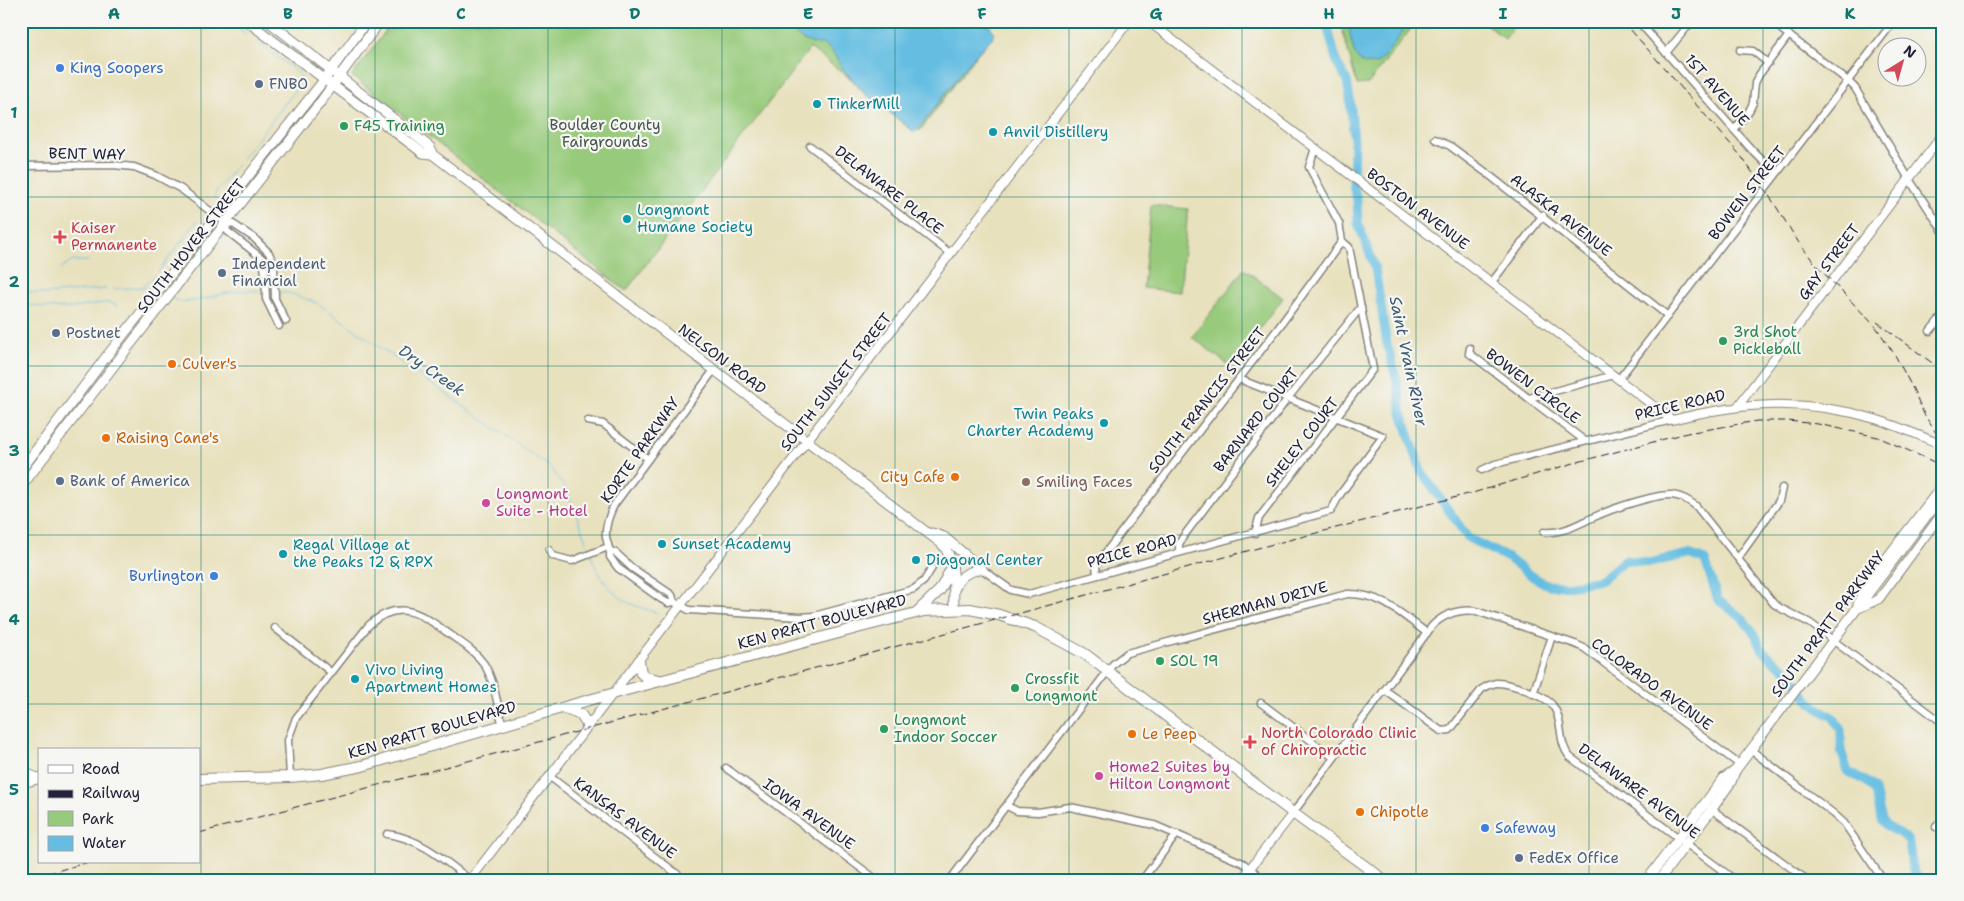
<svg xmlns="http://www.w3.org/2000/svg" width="1964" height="901" font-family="'Shantell Sans',sans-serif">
<rect width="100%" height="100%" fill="#f6f6f2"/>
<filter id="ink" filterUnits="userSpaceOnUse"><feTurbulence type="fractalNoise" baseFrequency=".02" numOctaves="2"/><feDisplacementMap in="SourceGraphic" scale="10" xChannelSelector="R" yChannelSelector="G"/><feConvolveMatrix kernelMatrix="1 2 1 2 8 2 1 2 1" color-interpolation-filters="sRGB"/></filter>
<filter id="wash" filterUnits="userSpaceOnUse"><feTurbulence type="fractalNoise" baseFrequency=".0096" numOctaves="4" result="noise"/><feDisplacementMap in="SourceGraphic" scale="20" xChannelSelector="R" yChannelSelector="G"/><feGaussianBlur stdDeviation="1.12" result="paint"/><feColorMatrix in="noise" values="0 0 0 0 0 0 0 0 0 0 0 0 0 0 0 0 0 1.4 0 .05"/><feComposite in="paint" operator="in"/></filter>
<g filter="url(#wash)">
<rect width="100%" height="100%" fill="#e8e1bd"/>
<g fill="#97ca7a" stroke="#5c765a">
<path d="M 393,21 L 975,21 L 992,34 L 920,131 L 810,48 L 626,291 L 352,76 Z"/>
<path d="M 1340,21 L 1417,21 L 1368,84 L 1357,85 Z"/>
<path d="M 1482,21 L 1518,21 L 1505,39 Z"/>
<path d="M 1151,205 L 1188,209 L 1180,292 L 1143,288 Z"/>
<path d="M 1244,269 L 1283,298 L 1231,367 L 1192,337 Z"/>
</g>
<g fill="#65bee2" stroke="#44708e">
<path d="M 779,21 L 978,21 L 990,26 L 994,33 L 992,38 L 969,62 L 918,130 L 913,131 L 863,92 L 843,69 L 832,51 L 824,44 L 815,44 L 803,40 Z"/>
<path d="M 1348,21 L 1410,21 C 1402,32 1388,54 1379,62 C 1373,66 1362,65 1358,59 C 1351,48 1350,33 1348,21 Z"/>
</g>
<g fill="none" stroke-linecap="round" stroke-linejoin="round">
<g stroke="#65bee2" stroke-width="1">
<path d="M 230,21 L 247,35"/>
<path d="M 242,159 L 301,83 L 302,79 L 299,74 L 257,41"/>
<path d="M 214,198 L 216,192 L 237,165"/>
<path d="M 61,268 L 73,261 L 88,261"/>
<path d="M 158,272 L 197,221"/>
<path d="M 142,287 L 156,275"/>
<path d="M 113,289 L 142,287 L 154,291"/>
<path d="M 21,291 L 45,294 L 106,289"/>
<path d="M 277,292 L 289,293 L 317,303 L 550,467 L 568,492 L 590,552"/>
<path d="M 172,299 C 190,306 208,297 227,293 C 238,290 252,290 263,291"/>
<path d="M 21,303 C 45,309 67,310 91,305 C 100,304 109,300 117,306"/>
<path d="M 591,555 C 597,573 608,590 624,600 C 633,606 647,609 657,613"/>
</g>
<path stroke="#65bee2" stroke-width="9" d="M 1326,21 L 1337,63 L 1347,81 L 1350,99 L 1354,140 L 1353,186 L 1357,199 L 1358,223 L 1375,268 L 1387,344 L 1397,381 L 1402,413 L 1421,471 L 1468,538 L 1508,558 L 1533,577 L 1548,585 L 1567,586 L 1601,580 L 1625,560 L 1649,563 L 1689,554 L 1705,560 L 1718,600 L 1742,618 L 1755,634 L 1760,647 L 1774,661 L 1788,671 L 1806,697 L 1816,707 L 1834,718 L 1841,730 L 1841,750 L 1848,772 C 1855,776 1866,779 1871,786 C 1881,797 1875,812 1886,825 C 1893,833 1906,832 1909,844 C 1913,858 1907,871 1921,880"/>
</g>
</g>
<g filter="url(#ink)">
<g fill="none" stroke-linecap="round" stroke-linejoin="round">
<g stroke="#85827c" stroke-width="9">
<g id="minor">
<path d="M 1638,21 L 1751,149 L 1776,174"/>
<path d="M 1783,21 L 1781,27 L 1782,30 L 1848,81 L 1855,88 L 1909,179 L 1943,231"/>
<path d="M 1740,50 L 1753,51 L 1768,63"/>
<path d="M 1666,53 L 1692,21"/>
<path d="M 1734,130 L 1749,111 L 1753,103 L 1755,83 L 1759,75 L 1789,35"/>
<path d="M 1435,139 L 1450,146 L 1484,171 L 1668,316"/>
<path d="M 810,146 L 951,254"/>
<path d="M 21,166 L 113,165 L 134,167 L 155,175 L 181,189 L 226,223 L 233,224 L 254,238 L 269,253 L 274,265 L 275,299 L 286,321"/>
<path d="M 226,223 L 227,231 L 263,259 L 265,273 L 266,299 L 279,326"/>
<path d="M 1492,282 L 1543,215"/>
<path d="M 1930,331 L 1943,315"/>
<path d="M 1470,348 L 1469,353 L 1585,441"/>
<path d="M 714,370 L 614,505 C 609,515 605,525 606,537 C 607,544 611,550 610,557 L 618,568 L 661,599 L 668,603 L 674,602 L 689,610 L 800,617 L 814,616 L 914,589 L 924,581 L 932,568"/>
<path d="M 1619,379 L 1894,21"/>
<path d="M 1529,398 L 1614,375"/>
<path d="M 588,421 L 603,424 L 648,459"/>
<path d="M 1482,470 L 1495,464 L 1672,420"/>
<path d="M 1544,532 C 1562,534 1578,524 1594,517 C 1611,509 1655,494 1672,495 C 1682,496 1689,501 1696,506 L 1774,604 L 1782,609 L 1810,623 L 1943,723"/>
<path d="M 1255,533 L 1259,518 L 1373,369 L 1349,247 L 1342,241 L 1339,223 L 1309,167 L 1315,148"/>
<path d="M 549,550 L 553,556 L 572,561 L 608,547"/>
<path d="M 611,551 L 616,553 L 632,568 L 672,595 L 674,602"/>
<path d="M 1179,552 L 1179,544 L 1183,537 L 1288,398 L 1361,307"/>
<path d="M 1738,558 L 1779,501 L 1782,488"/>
<path d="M 979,567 L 1011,590 L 1029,594 L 1331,511 L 1339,496 L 1383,436 L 1239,379"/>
<path d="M 1097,575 L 1096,565 L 1279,327 L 1342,241"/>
<path d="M 275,628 L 332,673"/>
<path d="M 1385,690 L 1441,731 L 1450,730 L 1482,689 C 1487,686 1491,684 1496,683 C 1508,682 1547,696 1553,706 C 1564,721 1557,742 1570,757 L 1735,880"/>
<path d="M 1533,694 L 1552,636"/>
<path d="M 1261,703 L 1333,757"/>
<path d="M 1751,750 L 1834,814 L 1844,823 L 1881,877 L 1879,880"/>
<path d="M 726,768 L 877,880"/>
<path d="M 549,776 L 685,880"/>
<path d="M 290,777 L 288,740 L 296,718 L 368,626 C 400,596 423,615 452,636 C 463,644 476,652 484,664 C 495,681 497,706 503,726"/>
<path d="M 1007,806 L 1017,811 L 1038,812 L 1070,807 L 1154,825 L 1243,863 L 1265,880"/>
<path d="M 1710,808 L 1807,880"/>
<path d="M 1293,813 L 1432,626 C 1445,613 1459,609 1476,611 L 1575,644 L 1584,648 L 1740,765"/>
<path d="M 1936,827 L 1943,819"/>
<path d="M 387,834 C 420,838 444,860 470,880"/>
<path d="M 950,880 L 1113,664 L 1127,653 L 1347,594 C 1381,593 1401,614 1427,633"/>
<path d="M 1142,880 L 1177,834"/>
</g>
</g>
<g stroke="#85827c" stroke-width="10">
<g id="tertiary">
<path d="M 1148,21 L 1672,420 C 1742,402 1805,398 1875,419 C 1898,426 1920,436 1943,445"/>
<path d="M 1738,406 L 1943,134"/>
<path d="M 1857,606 L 1864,587 L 1943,484"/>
<path d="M 1855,610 L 1879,599 L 1943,512"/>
<path d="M 470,880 L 1129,21"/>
<path d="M 1241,880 L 1293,813"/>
</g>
</g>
<g stroke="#85827c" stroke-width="11">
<g id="secondary">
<path d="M 247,21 L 423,153 L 432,154"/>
<path d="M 268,21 L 430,147 L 432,154 L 942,544 C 957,561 953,587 954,609"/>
<path d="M 21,470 L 106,357 L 324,80 L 367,21"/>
<path d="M 21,487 L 119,359 L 322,100 L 380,21"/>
<path d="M 932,533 L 944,537 L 982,569"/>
<path d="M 955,588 C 960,575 969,571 982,569"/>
<path d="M 1647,880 L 1724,778 L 1735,771"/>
<path d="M 1659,880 L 1712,809 L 1731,782 L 1735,771 L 1943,494"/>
</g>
</g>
<g stroke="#85827c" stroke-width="12">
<g id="trunk">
<path d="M 917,612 L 940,590 L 952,567"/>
<path d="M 639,661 L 641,673 L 646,677 L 659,680"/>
<path d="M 563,708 L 581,715 L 588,726"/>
<path d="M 21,772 L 36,778"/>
<path d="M 199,779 L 290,777 L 322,774 L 362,766 L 589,700 L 861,627 L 924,611 L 970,609 L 999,615 L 1035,627 L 1085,654 L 1293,813 L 1384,880"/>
<path d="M 21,783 L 39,778"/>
</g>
</g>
<use href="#minor" stroke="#fff" stroke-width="6"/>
<use href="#tertiary" stroke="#fff" stroke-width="8"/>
<use href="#secondary" stroke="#fff" stroke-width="9"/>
<use href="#trunk" stroke="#fff" stroke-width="10"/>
<g stroke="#22223b" stroke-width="1" stroke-dasharray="8 4" stroke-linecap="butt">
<path d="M 1623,21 L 1741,156 L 1772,200 L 1799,243 L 1817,266 L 1876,327 L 1895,355 L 1913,389 L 1924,414 L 1943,444"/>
<path d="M 1877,322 L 1943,371"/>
<path d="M 199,833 L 1006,617 L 1258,548 L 1476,492 L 1574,463 L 1687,433 L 1757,421 L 1787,421 L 1818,424 L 1878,437 L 1943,466"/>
<path d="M 24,880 L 89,862"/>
</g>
</g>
</g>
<path fill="none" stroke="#0f766e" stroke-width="1" stroke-opacity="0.55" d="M 201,21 L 201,880M 375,21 L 375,880M 548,21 L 548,880M 722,21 L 722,880M 895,21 L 895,880M 1069,21 L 1069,880M 1242,21 L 1242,880M 1416,21 L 1416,880M 1589,21 L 1589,880M 1763,21 L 1763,880M 21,197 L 1943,197M 21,366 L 1943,366M 21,535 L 1943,535M 21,704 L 1943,704"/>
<g fill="#3f7fe0" stroke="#f6f6f2" stroke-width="2">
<circle cx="60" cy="68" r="5"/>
<circle cx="214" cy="576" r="5"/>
<circle cx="1485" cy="828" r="5"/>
</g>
<g fill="#5c6f8a" stroke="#f6f6f2" stroke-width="2">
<circle cx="259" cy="84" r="5"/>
<circle cx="222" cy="273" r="5"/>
<circle cx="56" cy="333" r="5"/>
<circle cx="60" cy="481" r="5"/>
<circle cx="1519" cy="858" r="5"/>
</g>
<g fill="#0f9aa8" stroke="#f6f6f2" stroke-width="2">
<circle cx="817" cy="104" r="5"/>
<circle cx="993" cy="132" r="5"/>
<circle cx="627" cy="219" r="5"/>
<circle cx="1104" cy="423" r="5"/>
<circle cx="662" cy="544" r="5"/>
<circle cx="283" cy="554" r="5"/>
<circle cx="916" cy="560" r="5"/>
<circle cx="355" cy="679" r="5"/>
</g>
<g fill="#2e9e5b" stroke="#f6f6f2" stroke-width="2">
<circle cx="344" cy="126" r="5"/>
<circle cx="1723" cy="341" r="5"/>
<circle cx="1160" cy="661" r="5"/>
<circle cx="1015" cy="688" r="5"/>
<circle cx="884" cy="729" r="5"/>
</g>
<g fill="#e0444e" stroke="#f6f6f2" stroke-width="2">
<path d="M57.5 229.5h5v5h5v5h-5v5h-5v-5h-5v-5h5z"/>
<path d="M1247.5 734.5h5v5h5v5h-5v5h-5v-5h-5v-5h5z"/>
</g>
<g fill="#e8710a" stroke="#f6f6f2" stroke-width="2">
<circle cx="172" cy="364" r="5"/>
<circle cx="106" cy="438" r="5"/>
<circle cx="955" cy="477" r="5"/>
<circle cx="1132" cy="734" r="5"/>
<circle cx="1360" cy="812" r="5"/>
</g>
<circle fill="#8d6e63" stroke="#f6f6f2" stroke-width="2" cx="1026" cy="482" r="5"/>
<g fill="#d1479c" stroke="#f6f6f2" stroke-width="2">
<circle cx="486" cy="503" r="5"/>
<circle cx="1099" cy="776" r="5"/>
</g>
<g text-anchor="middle" stroke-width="4.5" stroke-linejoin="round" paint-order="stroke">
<g font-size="15" fill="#366cbe" stroke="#f6f6f2" text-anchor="start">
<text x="70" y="73">King Soopers</text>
<text x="204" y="581" text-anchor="end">Burlington</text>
<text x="1495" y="833">Safeway</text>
</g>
<g font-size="15" fill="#4e5e75" stroke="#f6f6f2" text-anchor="start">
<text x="269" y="89">FNBO</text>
<text x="232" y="269">Independent<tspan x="232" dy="17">Financial</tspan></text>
<text x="66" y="338">Postnet</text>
<text x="70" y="486">Bank of America</text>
<text x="1529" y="863">FedEx Office</text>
</g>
<g font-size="15" fill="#22223b" stroke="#f6f6f2">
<text transform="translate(1717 90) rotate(49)" y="5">1ST AVENUE</text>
<text transform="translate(87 154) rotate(1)" y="5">BENT WAY</text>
<text transform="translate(889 190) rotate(38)" y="5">DELAWARE PLACE</text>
<text transform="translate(1747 193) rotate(-52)" y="5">BOWEN STREET</text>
<text transform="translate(1418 209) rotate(37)" y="5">BOSTON AVENUE</text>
<text transform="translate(1561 215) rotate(38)" y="5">ALASKA AVENUE</text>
<text transform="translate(191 246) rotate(-52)" y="5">SOUTH HOVER STREET</text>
<text transform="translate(1829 262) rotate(-53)" y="5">GAY STREET</text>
<text transform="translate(722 359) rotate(37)" y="5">NELSON ROAD</text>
<text transform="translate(836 382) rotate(-52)" y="5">SOUTH SUNSET STREET</text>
<text transform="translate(1533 386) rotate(37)" y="5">BOWEN CIRCLE</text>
<text transform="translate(1207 400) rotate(-52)" y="5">SOUTH FRANCIS STREET</text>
<text transform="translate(1680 405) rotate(-13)" y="5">PRICE ROAD</text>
<text transform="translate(1256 420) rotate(-52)" y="5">BARNARD COURT</text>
<text transform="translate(1302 442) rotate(-52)" y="5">SHELEY COURT</text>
<text transform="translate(640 450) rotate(-55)" y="5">KORTE PARKWAY</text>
<text transform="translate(1132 551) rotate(-15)" y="5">PRICE ROAD</text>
<text transform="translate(1265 603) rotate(-15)" y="5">SHERMAN DRIVE</text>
<text transform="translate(822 622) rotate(-15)" y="5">KEN PRATT BOULEVARD</text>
<text transform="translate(1828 624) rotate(-53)" y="5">SOUTH PRATT PARKWAY</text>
<text transform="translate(1652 684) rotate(36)" y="5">COLORADO AVENUE</text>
<text transform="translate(432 730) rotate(-16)" y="5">KEN PRATT BOULEVARD</text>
<text transform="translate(1639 791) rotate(37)" y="5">DELAWARE AVENUE</text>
<text transform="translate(809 814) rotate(36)" y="5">IOWA AVENUE</text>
<text transform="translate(625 818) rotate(37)" y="5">KANSAS AVENUE</text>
</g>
<g font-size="15" fill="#0d838f" stroke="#f6f6f2" text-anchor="start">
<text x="827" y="109">TinkerMill</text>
<text x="1003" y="137">Anvil Distillery</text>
<text x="637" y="215">Longmont<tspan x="637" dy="17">Humane Society</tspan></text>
<text x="1094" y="419" text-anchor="end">Twin Peaks<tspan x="1094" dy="17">Charter Academy</tspan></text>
<text x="672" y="549">Sunset Academy</text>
<text x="293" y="550">Regal Village at<tspan x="293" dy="17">the Peaks 12 &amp; RPX</tspan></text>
<text x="926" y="565">Diagonal Center</text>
<text x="365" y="675">Vivo Living<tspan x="365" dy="17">Apartment Homes</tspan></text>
</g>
<g font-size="15" fill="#45544e" stroke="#f6f6f2">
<text x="605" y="130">Boulder County<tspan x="605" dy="17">Fairgrounds</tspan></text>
</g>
<g font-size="15" fill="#27864d" stroke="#f6f6f2" text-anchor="start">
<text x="354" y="131">F45 Training</text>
<text x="1733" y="337">3rd Shot<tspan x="1733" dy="17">Pickleball</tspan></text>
<text x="1170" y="666">SOL 19</text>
<text x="1025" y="684">Crossfit<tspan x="1025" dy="17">Longmont</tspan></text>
<text x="894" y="725">Longmont<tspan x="894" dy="17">Indoor Soccer</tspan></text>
</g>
<g font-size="15" fill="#be3a42" stroke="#f6f6f2" text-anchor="start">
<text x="71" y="233">Kaiser<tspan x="71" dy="17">Permanente</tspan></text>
<text x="1261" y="738">North Colorado Clinic<tspan x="1261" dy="17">of Chiropractic</tspan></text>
</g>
<g font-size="15" fill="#c56008" stroke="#f6f6f2" text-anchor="start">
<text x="182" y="369">Culver's</text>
<text x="116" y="443">Raising Cane's</text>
<text x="945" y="482" text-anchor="end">City Cafe</text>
<text x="1142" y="739">Le Peep</text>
<text x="1370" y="817">Chipotle</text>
</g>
<g font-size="15" fill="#785e54" stroke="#f6f6f2" text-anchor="start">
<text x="1036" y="487">Smiling Faces</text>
</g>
<g font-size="15" fill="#b23c85" stroke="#f6f6f2" text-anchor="start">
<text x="496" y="499">Longmont<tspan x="496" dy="17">Suite - Hotel</tspan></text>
<text x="1109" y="772">Home2 Suites by<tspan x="1109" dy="17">Hilton Longmont</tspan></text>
</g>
<g font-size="16" font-style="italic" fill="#395975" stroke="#f6f6f2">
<text transform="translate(1409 361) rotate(78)" y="6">Saint Vrain River</text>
<text transform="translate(432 370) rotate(35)" y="6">Dry Creek</text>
</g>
</g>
<rect width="1964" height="901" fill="none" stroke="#f6f6f2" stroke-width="55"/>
<rect x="38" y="748" width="162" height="115" fill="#f6f6f2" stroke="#a1a1a9"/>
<rect x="48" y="765" width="25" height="8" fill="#ffffff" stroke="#a1a1a9"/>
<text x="82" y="774" font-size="15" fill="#22223b">Road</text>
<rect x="48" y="790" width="25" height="8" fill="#22223b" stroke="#a1a1a9"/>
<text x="82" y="798" font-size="15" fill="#22223b">Railway</text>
<rect x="48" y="811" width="25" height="15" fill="#97ca7a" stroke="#a1a1a9"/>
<text x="82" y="824" font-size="15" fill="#22223b">Park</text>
<rect x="48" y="836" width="25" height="15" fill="#65bee2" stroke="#a1a1a9"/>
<text x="82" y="848" font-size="15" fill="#22223b">Water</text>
<g transform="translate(1902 62) rotate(37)"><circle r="24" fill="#f6f6f2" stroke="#a1a1a9"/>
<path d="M0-4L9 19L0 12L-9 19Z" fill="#d1495b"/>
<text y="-8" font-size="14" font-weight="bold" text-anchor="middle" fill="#22223b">N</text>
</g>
<rect x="28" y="28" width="1908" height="846" fill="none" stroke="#0f766e" stroke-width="2"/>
<g font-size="16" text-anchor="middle" font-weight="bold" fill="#0f766e">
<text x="114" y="19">A</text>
<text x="288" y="19">B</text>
<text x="461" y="19">C</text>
<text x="635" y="19">D</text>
<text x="808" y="19">E</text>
<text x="982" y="19">F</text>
<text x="1156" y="19">G</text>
<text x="1329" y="19">H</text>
<text x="1503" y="19">I</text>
<text x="1676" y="19">J</text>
<text x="1850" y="19">K</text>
<text x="14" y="118">1</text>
<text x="14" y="287">2</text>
<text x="14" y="456">3</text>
<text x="14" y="625">4</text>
<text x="14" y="795">5</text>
</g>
</svg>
